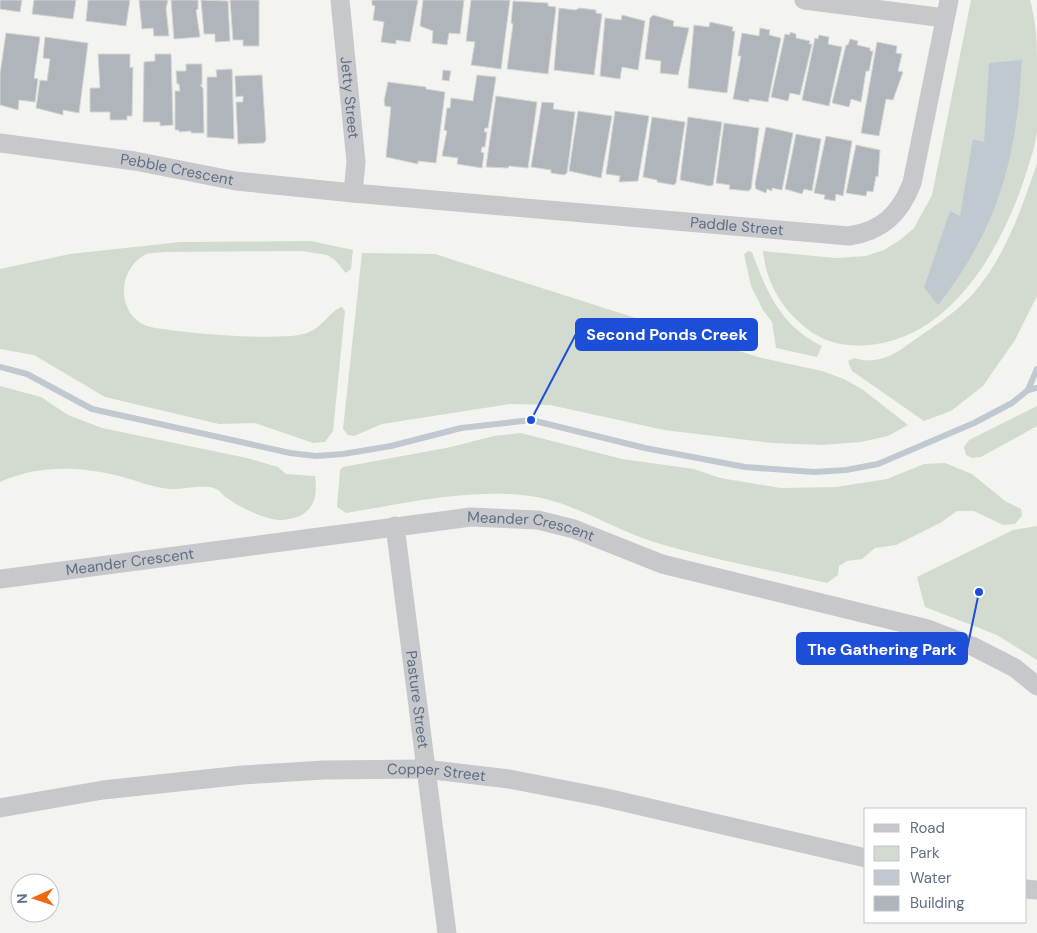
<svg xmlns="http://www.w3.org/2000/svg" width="1037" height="933" font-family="'DM Sans',sans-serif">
<rect width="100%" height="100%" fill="#f3f4ef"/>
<g fill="#d3dbd0">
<path d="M 971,0 L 1030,0 C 1037,25 1037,45 1037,71 C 1037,91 1037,112 1037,132 C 1035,148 1028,167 1023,183 C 1000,249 954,332 877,344 C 851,348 827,345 806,328 C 781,308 766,282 763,251 L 835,258 L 866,256 L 884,250 L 900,240 L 914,228 L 932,195 Z"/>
<path d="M 1037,163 L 1037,296 L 1015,340 L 983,386 L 951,411 L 924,421 L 852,371 L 848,361 L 854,358 C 876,365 893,356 910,343 C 931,328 953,315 971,296 C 1004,260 1022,208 1037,163 Z"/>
<path d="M 311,241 L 353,250 L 351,269 L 346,273 L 335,260 L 327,255 L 301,251 L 165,252 C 158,253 148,252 143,256 C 115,273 118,319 151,327 C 180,333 281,342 307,333 C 321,329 332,309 342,307 L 345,311 L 333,431 L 325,442 L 313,443 L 255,423 L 219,424 L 105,397 L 34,355 L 0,349 L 0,269 L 70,254 L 180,242 Z"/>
<path d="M 748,251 L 752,252 C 767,293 781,326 822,346 L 817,357 L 776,348 L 772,322 L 763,310 L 751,286 L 744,254 Z"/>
<path d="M 362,253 L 435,254 L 758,357 L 822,371 L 844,379 L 862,389 L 908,425 L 888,436 L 861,442 L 822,445 L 772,443 L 664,430 L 550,405 L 510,404 L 382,424 L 354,436 L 348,435 L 343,429 Z"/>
<path d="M 0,386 L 41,397 L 68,415 L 102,428 L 247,458 L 278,467 L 286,474 L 315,476 C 319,503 310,517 283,520 C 267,521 239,507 227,498 C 223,496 220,490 216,489 C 202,483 185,490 170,489 C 153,488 136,480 119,476 C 80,466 37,465 0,482 Z"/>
<path d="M 1037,406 L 1037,426 L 981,457 L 972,458 L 966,455 L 964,447 L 969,440 Z"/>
<path d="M 521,433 L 622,459 L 694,469 L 720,478 L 781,488 L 836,487 L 887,479 L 924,464 L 945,463 L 972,474 L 1005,501 L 1021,509 L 1022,516 L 1015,524 L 1003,525 L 974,511 L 957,511 L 940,523 L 896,545 L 875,548 L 862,559 L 847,561 L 839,566 L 838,575 L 827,583 C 770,570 710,559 654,542 C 612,529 574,502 530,496 C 469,488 407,503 346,513 L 337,507 L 340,470 L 343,467 L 451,447 L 494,436 Z"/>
<path d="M 1037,526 L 1037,660 L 997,635 L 925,607 L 917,577 L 1013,530 Z"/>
</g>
<path fill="#c0c9d0" d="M 1022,60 C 1017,156 999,228 938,305 L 924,288 L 950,211 L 960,216 L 973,139 L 984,142 L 989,63 Z"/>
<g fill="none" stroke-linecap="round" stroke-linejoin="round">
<g stroke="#c0c9d0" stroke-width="6">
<path d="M 0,367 L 27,374 L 92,409 L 290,453 L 316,456 L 343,454 L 391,446 L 461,428 L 531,420 L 645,448 L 745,467 L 814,472 L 846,470 L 878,464 L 974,423 L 1012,403 L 1028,390 L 1037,388"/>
<path d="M 1028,390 L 1037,369"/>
</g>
</g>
<g fill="#b0b5bc" stroke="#d5d5d2">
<path d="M 0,0 L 22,0 L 20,12 L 0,9 Z"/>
<path d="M 34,0 L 76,0 L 73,19 L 32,14 Z"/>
<path d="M 88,0 L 130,0 L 126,26 L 86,21 Z"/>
<path d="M 139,0 L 168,0 L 166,8 L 169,36 L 154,36 L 153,28 L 142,29 Z"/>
<path d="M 171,0 L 198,0 L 198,9 L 196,10 L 200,37 L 174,39 Z"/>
<path d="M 201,0 L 228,1 L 230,41 L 215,42 L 215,34 L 204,34 Z"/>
<path d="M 230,0 L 259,0 L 259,46 L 243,46 L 243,40 L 233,40 Z"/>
<path d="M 372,0 L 418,0 L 410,42 L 396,40 L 396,44 L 381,42 L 384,22 L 373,20 L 375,6 L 372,5 Z"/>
<path d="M 423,0 L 464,0 L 460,34 L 449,33 L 447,45 L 432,43 L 433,31 L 420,26 Z"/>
<path d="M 471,0 L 510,0 L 501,69 L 471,65 L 475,42 L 466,41 Z"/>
<path d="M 513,1 L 548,3 L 548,6 L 556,7 L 548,74 L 507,69 L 513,24 L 511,23 Z"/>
<path d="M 559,8 L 575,10 L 580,8 L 596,10 L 596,13 L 602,14 L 594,75 L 554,70 Z"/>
<path d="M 622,15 L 645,21 L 638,70 L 622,67 L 620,79 L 600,76 L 605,18 L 621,20 Z"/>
<path d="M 653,15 L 674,21 L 673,26 L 689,28 L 678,75 L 660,73 L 661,61 L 645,59 L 650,18 Z"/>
<path d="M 710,22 L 733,27 L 732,31 L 735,31 L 727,93 L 688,88 L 694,25 L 709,27 Z"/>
<path d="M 760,28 L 770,30 L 769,35 L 781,38 L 768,102 L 749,99 L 749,102 L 733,99 L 741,56 L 738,56 L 742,33 L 759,36 Z"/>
<path d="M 790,32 L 796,34 L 796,38 L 810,41 L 809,44 L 812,44 L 800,95 L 790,93 L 788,101 L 771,97 L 785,34 L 790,35 Z"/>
<path d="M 6,33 L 40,37 L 34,78 L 38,79 L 35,102 L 19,100 L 18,110 L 0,105 L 0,74 Z"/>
<path d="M 819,35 L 829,37 L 828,44 L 842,47 L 829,106 L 802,100 L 815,38 L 818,39 Z"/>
<path d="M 45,37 L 88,43 L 79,113 L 63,110 L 63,115 L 36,108 L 40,80 L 47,81 L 50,59 L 43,58 Z"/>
<path d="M 850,39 L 858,41 L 857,45 L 870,48 L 870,51 L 873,51 L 869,71 L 866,71 L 861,102 L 851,99 L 849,107 L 832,103 L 846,45 L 848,45 Z"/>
<path d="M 877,42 L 897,46 L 896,53 L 902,54 L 898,71 L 903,72 L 893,100 L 886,99 L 879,136 L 861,133 Z"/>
<path d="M 98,54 L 130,54 L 130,68 L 133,67 L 132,116 L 127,116 L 127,120 L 110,120 L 110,112 L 90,112 L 90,88 L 100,88 Z"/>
<path d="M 155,54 L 171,54 L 173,125 L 160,126 L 160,122 L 143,122 L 144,62 L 155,61 Z"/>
<path d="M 186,64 L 202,64 L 202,85 L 200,85 L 203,88 L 204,133 L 191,133 L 191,131 L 179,132 L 179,130 L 175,130 L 175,91 L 180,91 L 179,84 L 177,84 L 176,71 L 186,71 Z"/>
<path d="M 232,69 L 234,139 L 207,137 L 207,77 L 217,77 L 216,70 Z"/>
<path d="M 443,70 L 451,71 L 449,81 L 442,80 Z"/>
<path d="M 262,75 L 266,140 L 264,143 L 238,144 L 236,102 L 243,102 L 243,96 L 236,97 L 235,76 Z"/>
<path d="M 477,75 L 496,77 L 488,128 L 485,128 L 484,132 L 487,132 L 485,147 L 482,147 L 481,152 L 484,153 L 482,168 L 457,164 L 458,158 L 442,156 L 447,131 L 444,130 L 447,108 L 450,108 L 451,98 L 473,101 Z"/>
<path d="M 388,82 L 426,87 L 426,89 L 445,92 L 436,163 L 418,161 L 418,164 L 386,157 L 391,107 L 385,106 L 384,101 Z"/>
<path d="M 496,96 L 537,102 L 528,168 L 509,166 L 508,168 L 486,167 Z"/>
<path d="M 542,102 L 554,103 L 553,109 L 575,112 L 567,173 L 564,175 L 551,173 L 551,170 L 531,167 Z"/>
<path d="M 578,111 L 612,116 L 601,178 L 569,171 Z"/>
<path d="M 615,111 L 649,116 L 638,181 L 619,182 L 620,176 L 606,174 Z"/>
<path d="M 652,117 L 685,122 L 676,183 L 674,185 L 657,182 L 657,180 L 643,177 Z"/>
<path d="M 688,117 L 722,122 L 713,185 L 710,186 L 680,180 Z"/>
<path d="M 724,123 L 759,128 L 751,189 L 748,191 L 729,189 L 730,185 L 716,183 Z"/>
<path d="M 766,127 L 793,133 L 782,190 L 772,188 L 772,191 L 767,189 L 766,193 L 756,189 L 755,184 Z"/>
<path d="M 796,134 L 821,139 L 812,191 L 804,189 L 802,194 L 785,189 Z"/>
<path d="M 826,136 L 852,141 L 843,196 L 836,194 L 835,201 L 824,199 L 825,195 L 814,193 Z"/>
<path d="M 856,145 L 880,150 L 878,177 L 876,176 L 873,192 L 867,191 L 866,196 L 846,193 Z"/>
</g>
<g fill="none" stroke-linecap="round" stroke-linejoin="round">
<g stroke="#c6c8cc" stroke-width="19">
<path id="s1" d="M 340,0 L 356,162 L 353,193"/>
<path d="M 804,0 L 945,18"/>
<path id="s2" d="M 0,143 L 135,161 L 236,181 L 353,193 L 849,236 C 882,231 900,214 912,183 L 949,0"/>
<path id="s3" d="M 395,526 L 447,933"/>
<path id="s4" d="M 0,579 L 471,517 L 538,520 L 574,529 L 662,564 L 928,629 L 972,646 L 1015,668 L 1037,686"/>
<path id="s5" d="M 0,808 L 103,790 L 243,775 L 324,770 L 425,769 L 509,779 L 602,797 L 866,858"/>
<path d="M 1026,889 L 1037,890"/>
</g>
</g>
<g text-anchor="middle" stroke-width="5" stroke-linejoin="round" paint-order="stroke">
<g font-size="15" fill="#616e83" stroke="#fff">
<text dy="5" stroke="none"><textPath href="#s1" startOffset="98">Jetty Street</textPath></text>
<text dy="5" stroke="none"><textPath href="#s2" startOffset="179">Pebble Crescent</textPath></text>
<text dy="5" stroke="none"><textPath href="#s2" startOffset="742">Paddle Street</textPath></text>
<text dy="5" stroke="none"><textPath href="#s4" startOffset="536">Meander Crescent</textPath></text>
<text dy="5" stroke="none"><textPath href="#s4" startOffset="131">Meander Crescent</textPath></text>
<text dy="5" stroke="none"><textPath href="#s3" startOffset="175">Pasture Street</textPath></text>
<text dy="5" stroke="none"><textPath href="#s5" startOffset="439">Copper Street</textPath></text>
</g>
</g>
<path fill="none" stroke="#1d4ed8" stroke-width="2" d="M531 420L576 334M979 592L967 649"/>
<g fill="#1d4ed8" stroke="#fff" stroke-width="2">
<circle cx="531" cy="420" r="5"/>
<circle cx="979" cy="592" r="5"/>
</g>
<g fill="#1d4ed8" stroke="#1d4ed8" stroke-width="2">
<rect x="576" y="319" width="181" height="31" rx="5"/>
<rect x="797" y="633" width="170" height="31" rx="5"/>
</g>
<g font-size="16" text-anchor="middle" font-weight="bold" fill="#fff">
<text x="667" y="340">Second Ponds Creek</text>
<text x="882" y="655">The Gathering Park</text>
</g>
<rect x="864" y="808" width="162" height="115" fill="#ffffff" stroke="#c0c5cd"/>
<rect x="874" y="824" width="25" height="8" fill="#c6c8cc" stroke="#c0c5cd"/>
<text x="910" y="833" font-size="15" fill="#616e83">Road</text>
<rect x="874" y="846" width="25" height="15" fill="#d3dbd0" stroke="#c0c5cd"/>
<text x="910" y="858" font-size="15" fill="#616e83">Park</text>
<rect x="874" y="870" width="25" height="15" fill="#c0c9d0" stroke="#c0c5cd"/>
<text x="910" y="883" font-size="15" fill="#616e83">Water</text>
<rect x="874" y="896" width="25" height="15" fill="#b0b5bc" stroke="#c0c5cd"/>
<text x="910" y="908" font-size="15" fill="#616e83">Building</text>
<g transform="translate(35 898) rotate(267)"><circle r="24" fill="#ffffff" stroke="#c0c5cd"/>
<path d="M0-4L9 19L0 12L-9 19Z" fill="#ee6915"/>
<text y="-8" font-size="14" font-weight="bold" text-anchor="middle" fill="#616e83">N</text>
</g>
</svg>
